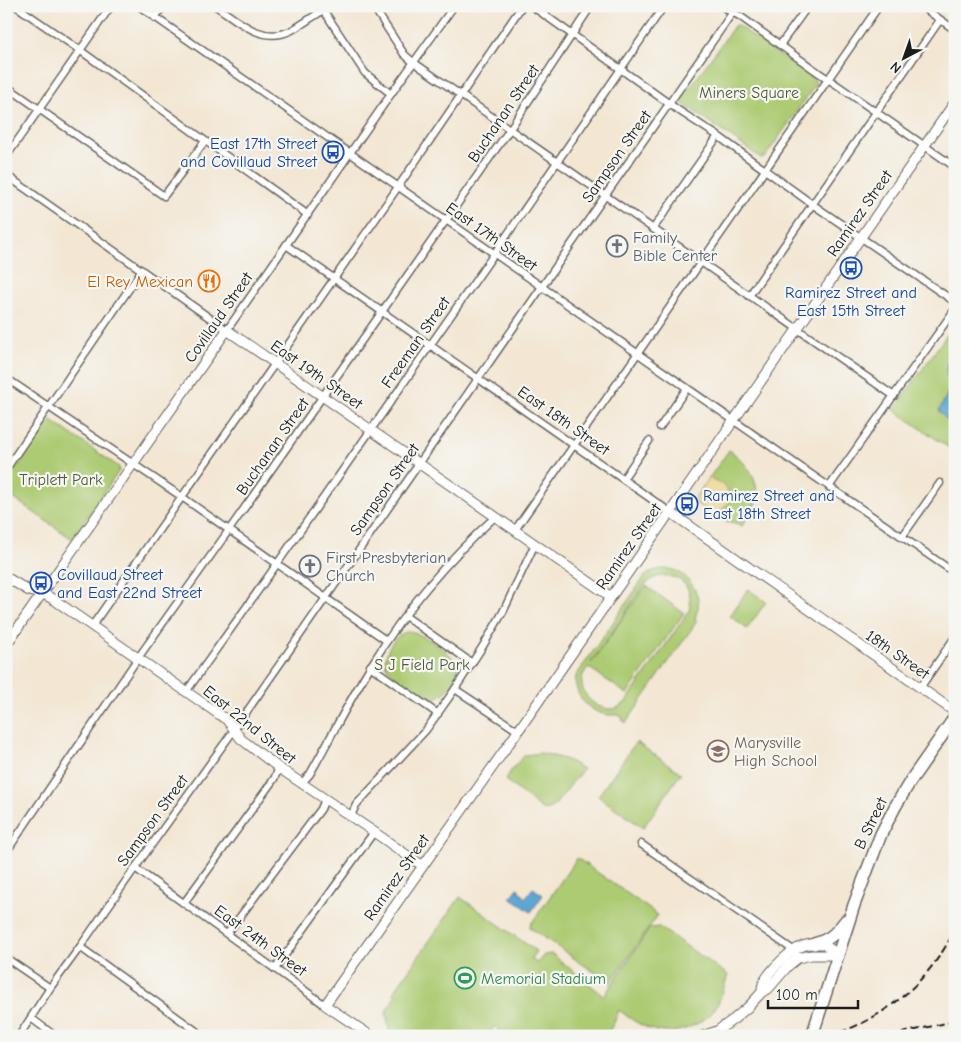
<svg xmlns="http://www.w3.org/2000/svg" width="961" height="1042" font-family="'Comic Neue',sans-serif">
<rect width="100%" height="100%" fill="#f6f6f2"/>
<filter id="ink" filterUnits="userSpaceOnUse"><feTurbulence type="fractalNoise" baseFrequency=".02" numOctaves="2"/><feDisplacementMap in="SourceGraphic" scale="10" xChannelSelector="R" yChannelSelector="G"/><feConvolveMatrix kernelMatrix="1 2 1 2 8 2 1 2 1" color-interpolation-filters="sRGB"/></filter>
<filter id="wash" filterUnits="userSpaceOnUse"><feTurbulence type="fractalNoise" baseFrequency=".0096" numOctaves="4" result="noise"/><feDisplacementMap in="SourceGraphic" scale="20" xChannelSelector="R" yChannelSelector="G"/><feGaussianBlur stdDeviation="1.12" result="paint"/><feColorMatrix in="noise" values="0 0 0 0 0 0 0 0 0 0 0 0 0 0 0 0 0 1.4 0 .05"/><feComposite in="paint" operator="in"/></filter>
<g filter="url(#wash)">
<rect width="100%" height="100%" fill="#f3e7d4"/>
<g fill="#adcb73" stroke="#647448" fill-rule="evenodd">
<path d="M 735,25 L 737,25 L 815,80 L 816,84 L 765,157 L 761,158 L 682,103 L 681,100 Z"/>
<path d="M 955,323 L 955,452 L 894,410 Z"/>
<path d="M 52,421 L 119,467 L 119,471 L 72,539 L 6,493 L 6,482 L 49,422 Z"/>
<path d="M 729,450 C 746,461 763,484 755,505 C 752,513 746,519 742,526 L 739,524 L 723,520 L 696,503 L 695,498 Z"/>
<path d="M 661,569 C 665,569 670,569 673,570 C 688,574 700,592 698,607 C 697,611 696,615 695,619 L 697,621 L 626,723 L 622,720 L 623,718 C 618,714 614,715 608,715 C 589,712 573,696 576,676 L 645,576 L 653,571 ZM 662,576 C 685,576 693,589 689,611 L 626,702 C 621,706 617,709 612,709 C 596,710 579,694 582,678 C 583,674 586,670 588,667 L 627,694 L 684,613 L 646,586 L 591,663 L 643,587 C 649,581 653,577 662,576 Z"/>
<path d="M 748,589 L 766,602 L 747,629 L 730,616 Z"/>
<path d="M 409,631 C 421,633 455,654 458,666 C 460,677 450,690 441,695 C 439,697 437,698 434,698 C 423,698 387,674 385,663 C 385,657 388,649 391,644 C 395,638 401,633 409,631 Z"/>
<path d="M 636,742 L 681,773 L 643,828 L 598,796 Z"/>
<path d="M 542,753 L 567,760 L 583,769 L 555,805 L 549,809 L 543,810 L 505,780 L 515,765 L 525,755 Z"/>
<path d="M 577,858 L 658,915 L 610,983 L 529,927 Z"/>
<path d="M 460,897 L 536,951 L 531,959 L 537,963 L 544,955 L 552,954 L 604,996 L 650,928 L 659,927 L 728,975 C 724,986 722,998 715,1008 C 710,1016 703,1021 694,1025 C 665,1040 643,1029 619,1010 L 614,1023 L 606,1036 L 503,1036 L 495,1026 L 487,1036 L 396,1036 L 389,1031 L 386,1011 L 396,995 L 393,993 Z"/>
</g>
<path fill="#eeda9e" stroke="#857b5d" d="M 709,478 C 722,482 738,493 725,507 C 722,510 719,512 716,516 L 696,503 L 695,498 Z"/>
<g fill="#5ba5d2" stroke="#3c6077">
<path d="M 954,339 L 955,339 L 955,424 L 945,418 L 939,411 L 951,386 L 951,379 L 947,376 L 946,368 Z"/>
<path d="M 518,888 L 519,889 L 519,891 L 523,894 L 524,897 L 525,898 L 533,888 L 543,895 L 531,912 L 510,897 L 512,896 Z"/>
</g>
</g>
<g filter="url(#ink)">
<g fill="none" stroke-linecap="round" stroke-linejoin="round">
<g stroke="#67635c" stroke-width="9">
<g id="street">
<path d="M 16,6 L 81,51 L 308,215"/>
<path d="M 139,6 L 799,466 L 955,573"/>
<path d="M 216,6 C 238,21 262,44 290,31 C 301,26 313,16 324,10"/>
<path d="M 373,6 L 404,54 L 413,62 L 894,396"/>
<path d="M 532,6 L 678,110 L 718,136 L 812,204 L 955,302"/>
<path d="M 722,6 L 741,17 L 819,73 L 837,85 L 955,167"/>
<path d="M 921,6 L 955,30"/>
<path d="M 322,8 L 365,73 L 391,94"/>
<path d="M 155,18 L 163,6"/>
<path d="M 780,45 L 808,6"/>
<path d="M 6,86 L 164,196 L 205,141"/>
<path d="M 6,157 L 111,6"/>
<path d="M 6,175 L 227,330 L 391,94 L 454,6"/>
<path d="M 653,229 L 718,136"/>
<path d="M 286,245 L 670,512"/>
<path d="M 749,296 L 940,20"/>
<path d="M 6,378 L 182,497 L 387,641"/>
<path d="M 660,427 L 687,388"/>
<path d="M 6,469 L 142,270"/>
<path d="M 623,479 L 649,441"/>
<path d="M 829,487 L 955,309"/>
<path d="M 515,530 L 879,6"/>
<path d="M 902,537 L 940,483"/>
<path d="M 405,616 L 472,663"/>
<path d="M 92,626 L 398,187 L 522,6"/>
<path d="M 370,666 L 438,714"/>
<path d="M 920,688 L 955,637"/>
<path d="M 455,689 L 518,731"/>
<path d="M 186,692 L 277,564 L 494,254 L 664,6"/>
<path d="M 302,783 L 310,774 C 331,737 350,699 372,664 C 406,609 447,560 496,516"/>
<path d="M 351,816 L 356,805 L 426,730 L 455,689 L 483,646 L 503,612 L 535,544"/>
<path d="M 641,844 L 796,952"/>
<path d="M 7,851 L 138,658 L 229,530 L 510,129 L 591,6"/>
<path d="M 135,868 L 325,1005"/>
<path d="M 184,903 L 274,779 L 279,768"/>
<path d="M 227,934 L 321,809 L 325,799"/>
<path d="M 80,947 L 203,1036"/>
<path d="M 6,958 L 50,988"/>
<path d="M 275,969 L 374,832"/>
<path d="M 31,1018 L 55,1036"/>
<path d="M 19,1036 L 50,988 L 80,947 L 135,868 L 234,730 L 737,6"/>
</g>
</g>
<g stroke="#67635c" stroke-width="11">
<g id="secondary">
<path d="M 670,512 L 955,712"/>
<path d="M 6,577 L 29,591 L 43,594 L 53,599 L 227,720 L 241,739 L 279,768 L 374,832 L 415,861 L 423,865"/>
<path d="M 6,645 L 227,330 L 611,597"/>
<path d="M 762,992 C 762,989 762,986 763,984 C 764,981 767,977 769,974 C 781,959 800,940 822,944 C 828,946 833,951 838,955"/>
<path d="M 371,1036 L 325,1005 L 518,731 L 955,102"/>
<path d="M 703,1036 L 717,1031 L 734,1019 L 748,1007 L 762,992 L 769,988 L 788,966 L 798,958 L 811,955 L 838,955"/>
</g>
</g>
<g stroke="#67635c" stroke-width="14">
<g id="highway">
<path d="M 814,944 C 831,939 835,934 846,920"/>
<path d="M 812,1036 L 854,905 L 881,834 L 895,807 L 911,780 L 955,717"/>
</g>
</g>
<use href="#street" stroke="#fff" stroke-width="6"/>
<use href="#secondary" stroke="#fff" stroke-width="9"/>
<use href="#highway" stroke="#fff" stroke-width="11"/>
<g stroke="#1c1c1c" stroke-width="2" stroke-dasharray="8 4" stroke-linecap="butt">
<path d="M 828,1036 C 883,1021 931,980 955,929"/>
<path d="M 889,1036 L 955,1021"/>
</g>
</g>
</g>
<defs>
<g id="bus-ring" transform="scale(1.125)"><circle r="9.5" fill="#f6f6f2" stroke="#1a4fb4" stroke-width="1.5"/><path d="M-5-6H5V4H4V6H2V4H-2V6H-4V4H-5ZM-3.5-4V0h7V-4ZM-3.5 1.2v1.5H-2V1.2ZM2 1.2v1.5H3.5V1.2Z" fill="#1a4fb4"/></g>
<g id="church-ring" transform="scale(1.125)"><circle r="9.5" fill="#f6f6f2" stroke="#6b7280" stroke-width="1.5"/><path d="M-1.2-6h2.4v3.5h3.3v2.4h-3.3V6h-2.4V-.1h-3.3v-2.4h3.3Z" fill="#6b7280"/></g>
<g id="restaurant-ring" transform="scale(1.125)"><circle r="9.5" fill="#f6f6f2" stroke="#e8710a" stroke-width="1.5"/><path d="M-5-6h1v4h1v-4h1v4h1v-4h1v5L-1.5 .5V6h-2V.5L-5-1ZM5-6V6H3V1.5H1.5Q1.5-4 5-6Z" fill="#e8710a"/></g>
<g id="school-ring" transform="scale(1.125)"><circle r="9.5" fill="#f6f6f2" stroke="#8d6e63" stroke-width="1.5"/><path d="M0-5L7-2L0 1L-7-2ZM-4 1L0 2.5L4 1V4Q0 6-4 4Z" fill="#8d6e63"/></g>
<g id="stadium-ring" transform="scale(1.125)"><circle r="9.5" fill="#f6f6f2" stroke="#2e9e5b" stroke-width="1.5"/><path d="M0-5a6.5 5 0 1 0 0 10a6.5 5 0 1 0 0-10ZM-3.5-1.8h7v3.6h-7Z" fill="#2e9e5b"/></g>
</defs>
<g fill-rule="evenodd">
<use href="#bus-ring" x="333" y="152"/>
<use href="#church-ring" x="617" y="246"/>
<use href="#bus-ring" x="851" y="268"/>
<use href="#restaurant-ring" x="209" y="281"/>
<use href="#bus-ring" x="687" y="504"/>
<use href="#church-ring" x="310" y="566"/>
<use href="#bus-ring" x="41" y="583"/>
<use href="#school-ring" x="718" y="751"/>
<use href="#stadium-ring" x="465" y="978"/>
</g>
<g text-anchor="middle" stroke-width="4.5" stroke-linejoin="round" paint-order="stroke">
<g font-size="16" fill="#4f593a" stroke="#f6f6f2">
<text x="749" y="98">Miners Square</text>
<text x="61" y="485">Triplett Park</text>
<text x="422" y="670">S J Field Park</text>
</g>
<g font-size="16" fill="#1c1c1c" stroke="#f6f6f2">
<text transform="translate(503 113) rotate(-56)" y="6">Buchanan Street</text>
<text transform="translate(616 156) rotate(-55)" y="6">Sampson Street</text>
<text transform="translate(859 213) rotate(-55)" y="6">Ramirez Street</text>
<text transform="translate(492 236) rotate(35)" y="6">East 17th Street</text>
<text transform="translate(218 317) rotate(-55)" y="6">Covillaud Street</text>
<text transform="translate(415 342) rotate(-55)" y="6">Freeman Street</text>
<text transform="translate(317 374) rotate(35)" y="6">East 19th Street</text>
<text transform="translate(564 420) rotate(35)" y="6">East 18th Street</text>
<text transform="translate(272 446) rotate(-55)" y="6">Buchanan Street</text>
<text transform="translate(384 489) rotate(-55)" y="6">Sampson Street</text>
<text transform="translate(628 546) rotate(-55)" y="6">Ramirez Street</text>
<text transform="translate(898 654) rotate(35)" y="6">18th Street</text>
<text transform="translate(250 724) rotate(39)" y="6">East 22nd Street</text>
<text transform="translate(152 820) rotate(-54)" y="6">Sampson Street</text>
<text transform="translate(870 823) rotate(-64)" y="6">B Street</text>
<text transform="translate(396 877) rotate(-55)" y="6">Ramirez Street</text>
<text transform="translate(261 940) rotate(36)" y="6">East 24th Street</text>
</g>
<g font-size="16" fill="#164399" stroke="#f6f6f2" text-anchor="start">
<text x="317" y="149" text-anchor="end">East 17th Street<tspan x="317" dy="18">and Covillaud Street</tspan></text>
<text x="851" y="298" text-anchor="middle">Ramirez Street and<tspan x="851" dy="18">East 15th Street</tspan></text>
<text x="703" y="501">Ramirez Street and<tspan x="703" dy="18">East 18th Street</tspan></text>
<text x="57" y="580">Covillaud Street<tspan x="57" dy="18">and East 22nd Street</tspan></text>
</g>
<g font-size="16" fill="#5b616d" stroke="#f6f6f2" text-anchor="start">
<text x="633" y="243">Family<tspan x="633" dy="18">Bible Center</tspan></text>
<text x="326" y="563">First Presbyterian<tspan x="326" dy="18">Church</tspan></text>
</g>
<g font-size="16" fill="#c56008" stroke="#f6f6f2" text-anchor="end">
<text x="193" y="287">El Rey Mexican</text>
</g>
<g font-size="16" fill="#785e54" stroke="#f6f6f2" text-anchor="start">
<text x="734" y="748">Marysville<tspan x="734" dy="18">High School</tspan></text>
</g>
<g font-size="16" fill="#27864d" stroke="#f6f6f2" text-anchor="start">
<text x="481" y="984">Memorial Stadium</text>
</g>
</g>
<rect width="961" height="1042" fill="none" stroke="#f6f6f2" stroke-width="25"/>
<g transform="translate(904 58) rotate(221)" stroke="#f6f6f2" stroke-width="4" paint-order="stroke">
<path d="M0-4L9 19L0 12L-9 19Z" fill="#1c1c1c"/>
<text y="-8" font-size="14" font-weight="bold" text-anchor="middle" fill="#1c1c1c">N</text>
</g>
<path d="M768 1000v8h90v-8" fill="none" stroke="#1c1c1c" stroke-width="2.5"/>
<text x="776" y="1000" font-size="15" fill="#1c1c1c" stroke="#f6f6f2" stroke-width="4" paint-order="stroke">100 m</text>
</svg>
